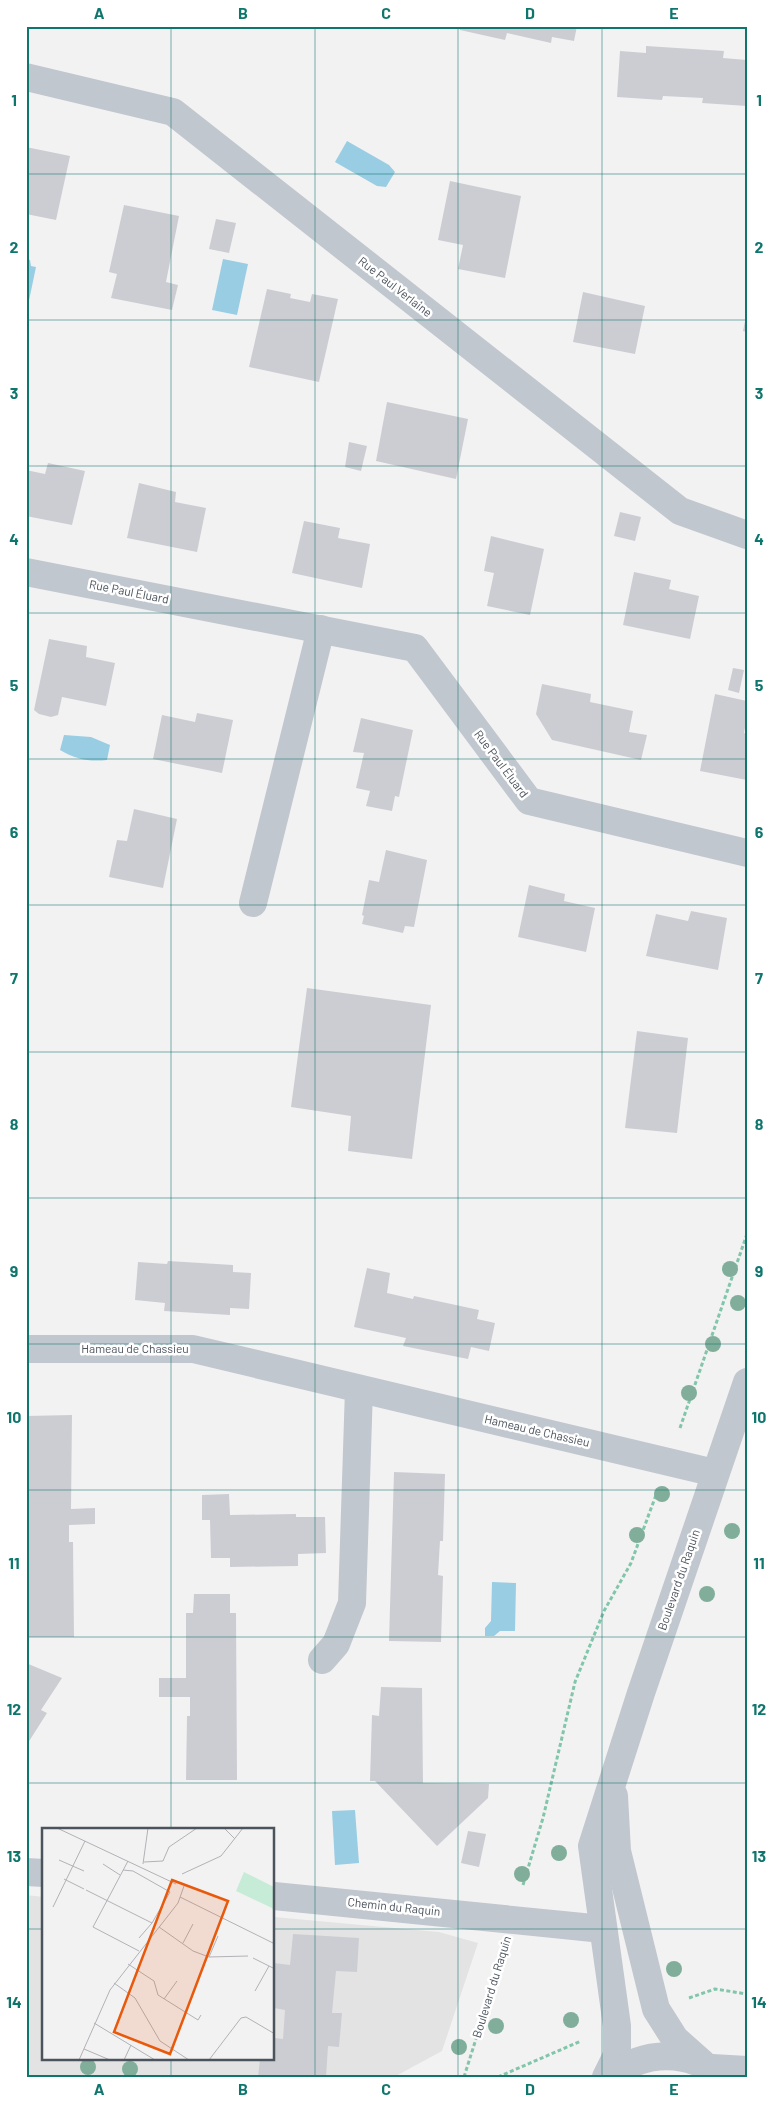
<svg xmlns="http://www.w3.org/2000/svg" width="773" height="2103" font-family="Barlow,sans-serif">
<rect width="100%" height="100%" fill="#f3f2f2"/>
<path fill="#e4e3e3" d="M 26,1895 L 44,1897 L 44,2059 L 274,2059 L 274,1917 L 439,1932 L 478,1943 L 442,2051 L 394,2077 L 26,2077 Z"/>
<g fill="#98cde3">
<path d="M 347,141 L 389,165 L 395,172 L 386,187 L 377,186 L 335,162 Z"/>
<path d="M 26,258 L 30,260 L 31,266 L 36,267 L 26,315 Z"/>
<path d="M 223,259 L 248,264 L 237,315 L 212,310 Z"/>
<path d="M 64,735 L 91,737 L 110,745 L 107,760 C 89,762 75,759 60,750 Z"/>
<path d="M 492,1582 L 516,1583 L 515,1631 L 500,1631 L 494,1636 L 485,1636 L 485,1628 L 491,1621 Z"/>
<path d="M 355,1810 L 359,1863 L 335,1865 L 332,1811 Z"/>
</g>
<g fill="#cccdd3">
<path d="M 460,26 L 577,26 L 574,41 L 552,37 L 551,43 L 507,33 L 505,40 L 460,30 Z"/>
<path d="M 646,46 L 724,51 L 723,58 L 747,60 L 747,106 L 702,103 L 703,98 L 663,96 L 662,100 L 617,97 L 620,51 L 646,53 Z"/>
<path d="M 26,147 L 70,156 L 56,220 L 26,214 Z"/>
<path d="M 450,181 L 521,196 L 505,278 L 458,269 L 463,245 L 438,240 Z"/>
<path d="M 124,205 L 179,216 L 166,282 L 178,285 L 172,310 L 111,298 L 117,274 L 109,272 Z"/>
<path d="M 216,219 L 236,223 L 229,253 L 209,249 Z"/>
<path d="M 267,289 L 291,294 L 290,298 L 310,302 L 312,294 L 338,299 L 319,382 L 249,367 Z"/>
<path d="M 583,292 L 645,306 L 635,354 L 573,342 Z"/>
<path d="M 746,316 L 747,316 L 747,332 L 743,331 Z"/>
<path d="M 387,402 L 468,419 L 456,479 L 376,461 Z"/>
<path d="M 349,442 L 367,446 L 361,471 L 345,467 Z"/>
<path d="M 48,463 L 85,471 L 72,525 L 26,516 L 26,470 L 45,474 Z"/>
<path d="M 139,483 L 176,492 L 175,502 L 206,508 L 197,552 L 127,538 Z"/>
<path d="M 620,512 L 641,517 L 635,541 L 614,536 Z"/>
<path d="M 304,521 L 340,528 L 338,538 L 370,544 L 362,588 L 292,573 Z"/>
<path d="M 491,536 L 544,549 L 530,615 L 487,606 L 494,573 L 484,571 Z"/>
<path d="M 634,572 L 671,580 L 669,589 L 699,596 L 690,639 L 623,625 Z"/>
<path d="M 49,639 L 87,646 L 86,657 L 115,663 L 106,706 L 62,697 L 58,715 L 51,717 L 39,714 L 34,710 Z"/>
<path d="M 733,668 L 744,670 L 739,693 L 728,690 Z"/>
<path d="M 542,684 L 591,694 L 590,702 L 633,711 L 629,732 L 647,735 L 641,760 L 552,740 L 536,714 Z"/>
<path d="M 715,694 L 747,701 L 747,717 L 744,733 L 747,734 L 747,780 L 700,771 Z"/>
<path d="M 197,713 L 233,720 L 222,773 L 153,759 L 162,715 L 195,722 Z"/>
<path d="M 361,718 L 413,730 L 399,797 L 395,796 L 392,811 L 366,806 L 370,791 L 356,788 L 364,753 L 353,752 Z"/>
<path d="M 134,809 L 177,819 L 163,888 L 109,877 L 117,840 L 127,841 Z"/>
<path d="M 386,850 L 427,860 L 414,927 L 405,926 L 403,933 L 362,924 L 364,916 L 362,915 L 369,880 L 379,882 Z"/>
<path d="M 529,885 L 565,894 L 564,901 L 595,908 L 586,952 L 518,937 Z"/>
<path d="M 691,911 L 727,918 L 718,970 L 646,956 L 656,914 L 688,921 Z"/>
<path d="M 307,988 L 431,1005 L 412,1159 L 348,1151 L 351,1116 L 291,1107 Z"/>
<path d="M 637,1031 L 688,1038 L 677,1133 L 625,1128 Z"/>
<path d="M 168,1261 L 233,1265 L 233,1272 L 251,1273 L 249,1309 L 230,1308 L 230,1315 L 164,1311 L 165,1303 L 135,1300 L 138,1262 L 167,1264 Z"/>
<path d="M 367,1268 L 390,1273 L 387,1293 L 413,1299 L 414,1296 L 479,1310 L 477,1319 L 495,1323 L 489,1351 L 471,1347 L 468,1359 L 403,1346 L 406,1338 L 354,1327 Z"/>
<path d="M 72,1415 L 71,1509 L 95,1508 L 95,1524 L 69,1525 L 69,1542 L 73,1542 L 74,1637 L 26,1637 L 26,1416 Z"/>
<path d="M 394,1472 L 445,1474 L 443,1541 L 440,1541 L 438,1575 L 443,1576 L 441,1642 L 389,1641 Z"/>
<path d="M 229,1494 L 230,1515 L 296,1514 L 296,1517 L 325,1517 L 326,1553 L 298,1554 L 298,1566 L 230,1567 L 230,1558 L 211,1558 L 210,1520 L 202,1520 L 202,1495 Z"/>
<path d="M 194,1594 L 230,1594 L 230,1613 L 236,1613 L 237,1780 L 186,1780 L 187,1716 L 190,1716 L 190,1697 L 159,1697 L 159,1678 L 186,1678 L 186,1613 L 193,1613 Z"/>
<path d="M 26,1663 L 62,1678 L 41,1710 L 47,1713 L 26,1746 Z"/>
<path d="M 381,1687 L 422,1688 L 423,1783 L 489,1784 L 488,1798 L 437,1846 L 375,1781 L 370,1781 L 372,1715 L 379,1716 Z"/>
<path d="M 468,1831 L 486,1834 L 479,1867 L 461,1863 Z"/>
<path d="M 293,1934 L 359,1938 L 357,1972 L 336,1971 L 332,2013 L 342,2013 L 339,2047 L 328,2046 L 326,2077 L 258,2077 L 260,2059 L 274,2059 L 274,2038 L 283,2039 L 285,2010 L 274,2008 L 274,1963 L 290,1965 Z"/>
</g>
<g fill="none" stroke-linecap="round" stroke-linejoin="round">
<g stroke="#81c6aa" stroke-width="3" stroke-dasharray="4 2.5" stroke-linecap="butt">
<path d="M 680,1428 L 747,1234"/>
<path d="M 523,1885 L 543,1818 L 575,1682 L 604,1611 L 631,1563 L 656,1495"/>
<path d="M 689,1998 L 715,1989 L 747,1994"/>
<path d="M 464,2077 L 503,1953"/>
<path d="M 498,2077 L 581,2041"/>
</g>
<g stroke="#c1c7ce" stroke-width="28">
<path d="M 26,77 L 173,112 L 680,511 L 747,535"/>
<path d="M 26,572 L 415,648 L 529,801 L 747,853"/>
<path d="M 253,903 L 321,629"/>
<path d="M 26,1349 L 193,1349 L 715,1473"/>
<path d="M 322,1660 L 336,1644 L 352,1603 L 359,1389"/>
<path d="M 614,1796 L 617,1851 L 656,2009 L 675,2039 L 702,2063"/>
<path d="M 26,1872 L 44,1873"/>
<path d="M 274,1896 L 603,1929"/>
<path d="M 712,2068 L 747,2070"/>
<path d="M 606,2077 L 617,2055 L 617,2026 L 592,1846 L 641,1693 L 747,1382"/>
<path d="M 612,2077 C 644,2049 690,2050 722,2077"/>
</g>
</g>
<g fill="#80ae9b">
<circle cx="730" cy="1269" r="8"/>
<circle cx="738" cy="1303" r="8"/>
<circle cx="713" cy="1344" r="8"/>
<circle cx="689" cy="1393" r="8"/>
<circle cx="662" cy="1494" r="8"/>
<circle cx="732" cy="1531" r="8"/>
<circle cx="637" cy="1535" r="8"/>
<circle cx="707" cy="1594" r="8"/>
<circle cx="559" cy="1853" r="8"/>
<circle cx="522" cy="1874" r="8"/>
<circle cx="674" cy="1969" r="8"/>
<circle cx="571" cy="2020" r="8"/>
<circle cx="496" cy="2026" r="8"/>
<circle cx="459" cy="2047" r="8"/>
<circle cx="88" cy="2067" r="8"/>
<circle cx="130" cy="2069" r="8"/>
</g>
<path fill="none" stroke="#0f766e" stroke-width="1" stroke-opacity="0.55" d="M 171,26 L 171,1829M 315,26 L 315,2077M 458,26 L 458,2077M 602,26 L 602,2077M 26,174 L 747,174M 26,320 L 747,320M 26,466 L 747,466M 26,613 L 747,613M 26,759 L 747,759M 26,905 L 747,905M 26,1052 L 747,1052M 26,1198 L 747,1198M 26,1344 L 747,1344M 26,1490 L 747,1490M 26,1637 L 747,1637M 26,1783 L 747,1783M 26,1929 L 44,1929M 274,1929 L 747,1929M 171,2059 L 171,2077"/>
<g text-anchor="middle" stroke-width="5" stroke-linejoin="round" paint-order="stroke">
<g font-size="12" fill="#4b535d" stroke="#fff">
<text transform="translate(395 287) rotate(38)" y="4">Rue Paul Verlaine</text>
<text transform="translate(129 592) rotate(11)" y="4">Rue Paul Éluard</text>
<text transform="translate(501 764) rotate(53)" y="4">Rue Paul Éluard</text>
<text x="135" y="1353">Hameau de Chassieu</text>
<text transform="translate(537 1431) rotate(13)" y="4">Hameau de Chassieu</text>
<text transform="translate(679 1580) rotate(-71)" y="4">Boulevard du Raquin</text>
<text transform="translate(394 1907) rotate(6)" y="4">Chemin du Raquin</text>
<text transform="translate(492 1987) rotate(-73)" y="4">Boulevard du Raquin</text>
</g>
</g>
<g transform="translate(42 1828)">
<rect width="232" height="232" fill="#f3f2f2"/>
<path d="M 202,44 L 232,59 L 232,84 L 230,80 L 194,63 Z" fill="#c6ebd7"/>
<path fill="none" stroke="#b0b2b6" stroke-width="1" d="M 15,0 L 134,56M 182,0 L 193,11M 17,32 L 42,43M 86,33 L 51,99 L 97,123M 102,34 L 121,33 L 127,19 L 155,0M 61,36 L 78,47M 101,36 L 106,0M 140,46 L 179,28 L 201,0M 22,51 L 42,61M 44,62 L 110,95 L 128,64 L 91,43 L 81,42M 138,69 L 233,116M 11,79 L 43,13M 117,99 L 151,123 L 167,129 L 206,128M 97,110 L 110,95M 141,115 L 151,96M 167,129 L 176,108M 211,130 L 233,141M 86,136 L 112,153 L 116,167 L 156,192 L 159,187M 72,155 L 93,170 L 118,213 L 147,232M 213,163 L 227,138M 122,171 L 135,153M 52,195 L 113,232M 42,221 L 68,232M 37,232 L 68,162 L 136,75 L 142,58M 82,232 L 89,217M 167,232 L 199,190 L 204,189 L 233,206"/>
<path fill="#e8590c" fill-opacity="0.15" stroke="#e8590c" stroke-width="2.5" d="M 130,52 L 186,73 L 128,226 L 72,204 Z"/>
<rect width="232" height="232" fill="none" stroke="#4b535d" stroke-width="2.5"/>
</g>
<rect width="773" height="2103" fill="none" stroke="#ffffff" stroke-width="55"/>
<rect x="28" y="28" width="718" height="2048" fill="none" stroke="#0f766e" stroke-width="2"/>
<g font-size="16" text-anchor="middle" font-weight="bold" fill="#0f766e">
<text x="99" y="19">A</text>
<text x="243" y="19">B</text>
<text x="386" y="19">C</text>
<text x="530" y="19">D</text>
<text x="674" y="19">E</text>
<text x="14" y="106">1</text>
<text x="759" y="106">1</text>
<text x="14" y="253">2</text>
<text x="759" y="253">2</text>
<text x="14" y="399">3</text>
<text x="759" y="399">3</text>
<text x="14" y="545">4</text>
<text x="759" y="545">4</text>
<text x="14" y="691">5</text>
<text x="759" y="691">5</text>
<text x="14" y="838">6</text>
<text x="759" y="838">6</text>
<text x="14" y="984">7</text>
<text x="759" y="984">7</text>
<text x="14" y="1130">8</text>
<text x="759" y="1130">8</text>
<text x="14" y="1277">9</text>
<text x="759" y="1277">9</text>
<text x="14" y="1423">10</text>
<text x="759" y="1423">10</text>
<text x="14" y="1569">11</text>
<text x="759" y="1569">11</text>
<text x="14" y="1715">12</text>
<text x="759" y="1715">12</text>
<text x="14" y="1862">13</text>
<text x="759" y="1862">13</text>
<text x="14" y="2008">14</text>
<text x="759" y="2008">14</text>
<text x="99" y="2095">A</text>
<text x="243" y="2095">B</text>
<text x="386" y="2095">C</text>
<text x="530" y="2095">D</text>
<text x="674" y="2095">E</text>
</g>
</svg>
